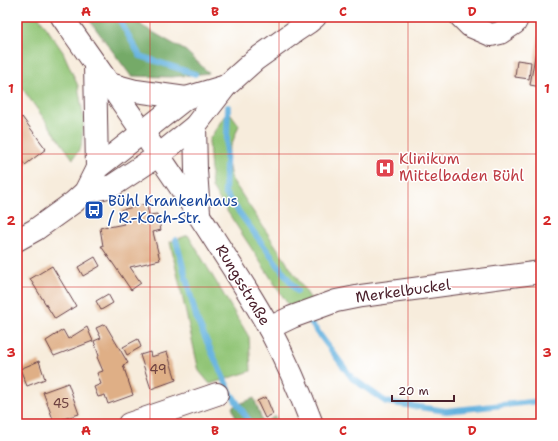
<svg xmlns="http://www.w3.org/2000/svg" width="558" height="441" font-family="'Shantell Sans',sans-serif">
<rect width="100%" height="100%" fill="#fff"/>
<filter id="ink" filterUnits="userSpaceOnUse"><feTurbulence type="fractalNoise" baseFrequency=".025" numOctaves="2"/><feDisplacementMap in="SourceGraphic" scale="8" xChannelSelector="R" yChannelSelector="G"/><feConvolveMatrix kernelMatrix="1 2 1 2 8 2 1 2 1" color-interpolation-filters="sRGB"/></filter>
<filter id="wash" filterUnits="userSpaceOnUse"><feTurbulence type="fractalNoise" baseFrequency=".012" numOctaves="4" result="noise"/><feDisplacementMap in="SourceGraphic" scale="16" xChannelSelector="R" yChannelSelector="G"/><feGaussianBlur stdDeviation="0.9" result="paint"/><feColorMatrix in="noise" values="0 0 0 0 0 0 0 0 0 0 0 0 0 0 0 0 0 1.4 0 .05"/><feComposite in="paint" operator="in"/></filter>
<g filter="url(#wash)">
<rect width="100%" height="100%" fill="#f7ecdc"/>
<g fill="#91c576" stroke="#6e7250">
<path d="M 17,17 L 39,17 L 63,52 L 78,86 L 84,120 L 81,147 L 73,159 L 17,81 Z"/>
<path d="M 228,110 L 239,125 L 227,157 L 231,178 L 314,304 L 293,312 L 212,188 L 209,140 Z"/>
<path d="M 188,235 L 249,337 L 251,371 L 210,384 L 199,371 L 170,242 Z"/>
</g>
<g fill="#74aa67" stroke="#5f6449">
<path d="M 87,17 L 136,17 L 142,26 L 186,51 L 209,73 L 172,77 L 131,76 Z"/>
<path d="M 254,398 L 263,423 L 275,416 L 278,424 L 238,424 L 232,407 Z"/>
</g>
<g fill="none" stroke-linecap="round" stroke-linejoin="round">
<g stroke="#65b2df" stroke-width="6">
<path d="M 118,17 L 140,56 L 195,74"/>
<path d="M 228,107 L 225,193 L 297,291"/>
<path d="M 176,240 L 197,320 L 230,392 L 251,424"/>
<path d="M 308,319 L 352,378 L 386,402 L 446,411 L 541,401"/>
</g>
</g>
<g id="blocks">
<g fill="#dfaf86">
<path d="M 540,27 L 541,27 L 541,87 L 530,85 Z"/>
<path d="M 517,60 L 531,62 L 529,79 L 515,77 Z"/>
<path d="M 22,117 L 46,149 L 25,165 L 17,155 L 17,121 Z"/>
<path d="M 146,204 L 149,215 L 157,214 L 161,230 L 153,232 L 160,260 L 130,267 L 141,283 L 131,290 L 101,246 L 103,246 L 100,228 L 108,226 L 109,227 L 124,224 L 121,210 Z"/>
<path d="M 95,257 L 100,266 L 83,276 L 78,267 Z"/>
<path d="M 52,266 L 76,306 L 55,319 L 30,279 Z"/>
<path d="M 108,294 L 113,303 L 101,310 L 96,301 Z"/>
<path d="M 105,324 L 128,363 L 123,365 L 133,395 L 108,404 L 105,395 L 98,397 L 94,387 L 101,384 L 97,373 L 103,371 L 97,357 L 99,356 L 94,341 L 101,338 L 96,328 Z"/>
<path d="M 87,327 L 93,341 L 54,356 L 46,341 L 63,330 L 68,339 Z"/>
<path d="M 138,339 L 141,347 L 127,355 L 123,347 Z"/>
<path d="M 150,352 L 151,357 L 167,352 L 176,380 L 151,389 L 140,355 Z"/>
<path d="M 39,361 L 45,379 L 27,386 L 20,369 Z"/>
<path d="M 68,383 L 79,414 L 54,422 L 43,392 Z"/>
<path d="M 17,394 L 21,406 L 17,408 Z"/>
<path d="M 266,397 L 273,414 L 265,418 L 257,401 Z"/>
</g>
</g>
</g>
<g filter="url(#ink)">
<use href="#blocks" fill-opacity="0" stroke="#643e46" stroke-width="1"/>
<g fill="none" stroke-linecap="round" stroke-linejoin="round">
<g stroke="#643e46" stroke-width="24">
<g id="minor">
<path d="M 62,17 C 113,89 165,162 213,237 C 232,267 253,298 270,330 C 286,360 300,392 312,424"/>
<path d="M 461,17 L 470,26 L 491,35 L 500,33 L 515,23 L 518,17"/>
<path d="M 95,64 L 97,168"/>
<path d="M 110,84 L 136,91 L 186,98"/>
<path d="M 195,126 L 196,170 L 199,213"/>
<path d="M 85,192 L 112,186 L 159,155 L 195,126 L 226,86 L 255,60 L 297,30 L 309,22 L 315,17"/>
<path d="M 17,240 L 35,230 L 74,202 L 85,192 L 97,168 L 186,98 L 226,86"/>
<path d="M 269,328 L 292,317 L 336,301 L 361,296 L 541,272"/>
<path d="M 129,424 L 217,394"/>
</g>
</g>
<use href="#minor" stroke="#fff" stroke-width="22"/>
</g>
</g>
<path fill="none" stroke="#d62828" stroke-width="1" stroke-opacity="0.55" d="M 150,17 L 150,424M 279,17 L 279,424M 408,17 L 408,424M 17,154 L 541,154M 17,287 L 541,287"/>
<defs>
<g id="hospital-square" transform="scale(1)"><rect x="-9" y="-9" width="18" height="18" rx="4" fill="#e0444e" stroke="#fff"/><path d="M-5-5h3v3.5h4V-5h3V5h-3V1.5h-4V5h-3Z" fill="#fff"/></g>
<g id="bus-square" transform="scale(1)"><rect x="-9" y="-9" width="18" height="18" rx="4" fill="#1a4fb4" stroke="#fff"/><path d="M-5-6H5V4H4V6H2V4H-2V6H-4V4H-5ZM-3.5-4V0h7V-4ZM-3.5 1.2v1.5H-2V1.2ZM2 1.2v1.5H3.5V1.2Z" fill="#fff"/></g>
</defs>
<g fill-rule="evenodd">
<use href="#hospital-square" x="385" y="168"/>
<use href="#bus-square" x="94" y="210"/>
</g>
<g text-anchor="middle" stroke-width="3" stroke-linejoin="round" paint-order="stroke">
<g font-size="13" fill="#6f4342">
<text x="158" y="374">49</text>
<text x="61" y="408">45</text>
</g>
<g font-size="15" fill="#be3a42" stroke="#fff" text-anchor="start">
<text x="399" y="164">Klinikum<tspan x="399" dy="17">Mittelbaden Bühl</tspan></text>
</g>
<g font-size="15" fill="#164399" stroke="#fff" text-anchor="start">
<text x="108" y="206">Bühl Krankenhaus<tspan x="108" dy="17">/ R.-Koch-Str.</tspan></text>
</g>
<g font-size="15" fill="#4a1f2b" stroke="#fff">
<text transform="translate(243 285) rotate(59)" y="5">Rungsstraße</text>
<text transform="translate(403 291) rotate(-8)" y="5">Merkelbuckel</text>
</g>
</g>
<rect width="558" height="441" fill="none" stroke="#fff" stroke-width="44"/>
<path d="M392 395v6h62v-6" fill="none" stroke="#4a1f2b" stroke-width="2"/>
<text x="398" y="395" font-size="12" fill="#4a1f2b" stroke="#ffffff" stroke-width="3" paint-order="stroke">20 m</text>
<rect x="22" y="22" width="514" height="397" fill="none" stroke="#d62828" stroke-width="1.5"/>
<g font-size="13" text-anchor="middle" font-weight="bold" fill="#d62828">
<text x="86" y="16">A</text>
<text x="215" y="16">B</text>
<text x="343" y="16">C</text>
<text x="472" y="16">D</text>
<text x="11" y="93">1</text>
<text x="547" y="93">1</text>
<text x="11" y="225">2</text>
<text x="547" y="225">2</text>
<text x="11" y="357">3</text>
<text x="547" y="357">3</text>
<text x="86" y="435">A</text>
<text x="215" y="435">B</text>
<text x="343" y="435">C</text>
<text x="472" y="435">D</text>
</g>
</svg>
